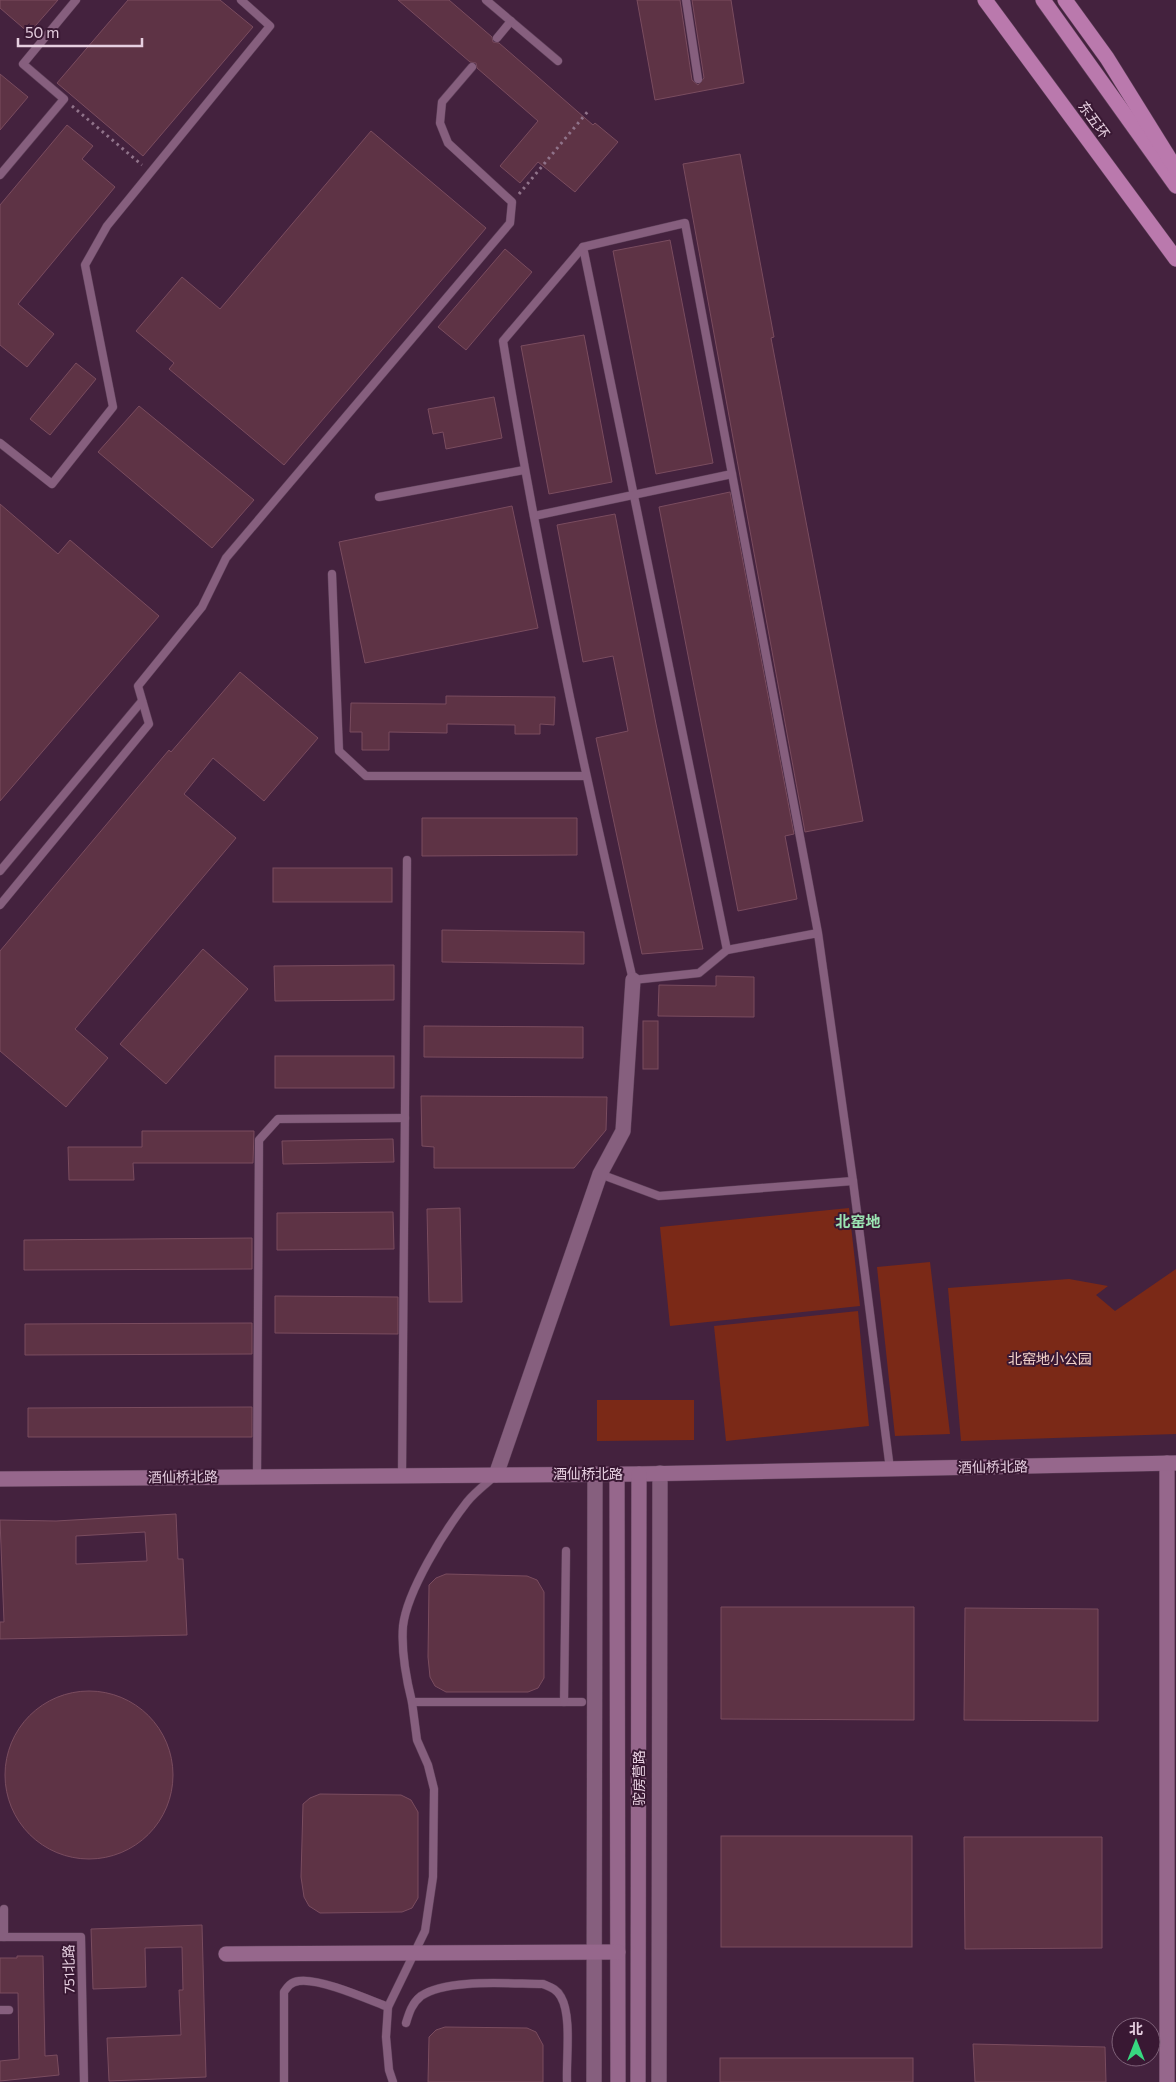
<svg xmlns="http://www.w3.org/2000/svg" width="1176" height="2082" font-family="Commissioner,'Noto Sans SC',sans-serif">
<rect width="100%" height="100%" fill="#44223e"/>
<g fill="#7b2917">
<path d="M 849,1208 L 860,1306 L 670,1326 L 660,1227 Z"/>
<path d="M 930,1262 L 950,1434 L 895,1436 L 877,1267 Z"/>
<path d="M 1176,1269 L 1176,1434 L 961,1441 L 948,1288 L 1069,1279 L 1108,1286 L 1096,1295 L 1115,1311 Z"/>
<path d="M 858,1311 L 869,1426 L 726,1441 L 714,1326 Z"/>
<path d="M 597,1400 L 694,1400 L 694,1440 L 597,1441 Z"/>
</g>
<g fill="#5e3345" stroke="#7a4c5f" fill-rule="evenodd">
<path d="M 0,0 L 58,0 L 29,33 L 0,8 Z"/>
<path d="M 128,0 L 220,0 L 253,27 L 143,156 L 57,83 Z"/>
<path d="M 398,0 L 449,0 L 492,37 L 493,42 L 499,43 L 593,125 L 595,123 L 618,142 L 575,192 L 538,162 L 520,183 L 500,166 L 538,121 L 477,68 L 476,63 L 470,62 Z"/>
<path d="M 637,0 L 680,0 L 692,80 L 698,85 L 704,78 L 692,0 L 731,0 L 744,83 L 655,100 Z"/>
<path d="M 0,74 L 28,97 L 0,130 Z"/>
<path d="M 67,125 L 93,146 L 82,159 L 115,187 L 18,304 L 54,334 L 27,367 L 0,345 L 0,205 Z"/>
<path d="M 371,131 L 486,228 L 284,465 L 169,369 L 174,363 L 136,331 L 182,277 L 220,309 Z"/>
<path d="M 740,154 L 774,337 L 771,338 L 863,821 L 805,832 L 683,164 Z"/>
<path d="M 670,240 L 713,463 L 656,474 L 613,251 Z"/>
<path d="M 505,249 L 532,272 L 466,350 L 438,327 Z"/>
<path d="M 584,335 L 612,482 L 549,494 L 521,346 Z"/>
<path d="M 76,363 L 96,379 L 50,435 L 30,419 Z"/>
<path d="M 494,397 L 502,438 L 446,449 L 443,432 L 433,434 L 428,409 Z"/>
<path d="M 139,406 L 254,500 L 212,548 L 98,452 Z"/>
<path d="M 730,492 L 794,834 L 785,836 L 797,899 L 738,911 L 659,507 Z"/>
<path d="M 0,504 L 58,554 L 70,540 L 159,616 L 0,801 Z"/>
<path d="M 512,506 L 538,628 L 365,663 L 339,542 Z"/>
<path d="M 615,514 L 656,724 L 703,949 L 642,954 L 596,738 L 628,731 L 613,656 L 583,662 L 557,525 Z"/>
<path d="M 240,672 L 318,738 L 264,801 L 213,758 L 184,794 L 236,838 L 75,1029 L 108,1058 L 66,1107 L 0,1051 L 0,951 L 169,750 L 171,752 Z"/>
<path d="M 446,696 L 555,697 L 554,725 L 540,724 L 540,734 L 515,734 L 515,725 L 447,724 L 447,733 L 389,732 L 389,750 L 362,750 L 362,732 L 350,732 L 351,703 L 446,704 Z"/>
<path d="M 422,818 L 577,818 L 577,855 L 422,856 Z"/>
<rect x="273" y="868" width="119" height="34"/>
<path d="M 442,930 L 584,932 L 584,964 L 442,962 Z"/>
<path d="M 203,949 L 248,989 L 166,1084 L 120,1044 Z"/>
<path d="M 394,965 L 394,1000 L 275,1001 L 274,966 Z"/>
<path d="M 716,976 L 754,977 L 754,1017 L 658,1016 L 659,985 L 716,986 Z"/>
<rect x="643" y="1021" width="15" height="48"/>
<path d="M 424,1026 L 583,1027 L 583,1058 L 424,1057 Z"/>
<rect x="275" y="1056" width="119" height="32"/>
<path d="M 421,1096 L 607,1097 L 606,1130 L 574,1168 L 434,1168 L 434,1147 L 422,1146 Z"/>
<path d="M 142,1131 L 254,1131 L 253,1163 L 133,1163 L 134,1180 L 69,1180 L 68,1147 L 142,1147 Z"/>
<path d="M 393,1139 L 394,1162 L 283,1164 L 282,1141 Z"/>
<path d="M 460,1208 L 462,1302 L 429,1302 L 427,1209 Z"/>
<path d="M 393,1212 L 394,1249 L 277,1250 L 277,1213 Z"/>
<path d="M 252,1238 L 252,1269 L 24,1270 L 24,1240 Z"/>
<path d="M 275,1296 L 398,1297 L 398,1334 L 275,1333 Z"/>
<path d="M 252,1323 L 252,1354 L 25,1355 L 25,1324 Z"/>
<path d="M 252,1407 L 252,1437 L 28,1437 L 28,1408 Z"/>
<path d="M 176,1514 L 178,1559 L 183,1559 L 187,1635 L 0,1639 L 0,1622 L 4,1622 L 0,1520 L 56,1521 ZM 145,1532 L 147,1561 L 76,1564 L 76,1536 Z"/>
<path d="M 446,1574 L 527,1576 L 537,1580 L 544,1592 L 544,1678 L 538,1688 L 528,1692 L 446,1692 L 435,1686 L 430,1677 L 428,1657 L 429,1585 L 436,1578 Z"/>
<path d="M 721,1607 L 914,1607 L 914,1720 L 721,1719 Z"/>
<path d="M 965,1608 L 1098,1609 L 1098,1721 L 964,1720 Z"/>
<circle cx="89" cy="1775" r="84"/>
<path d="M 320,1794 L 401,1795 L 411,1800 L 418,1812 L 418,1898 L 412,1908 L 402,1912 L 320,1913 L 309,1906 L 304,1897 L 301,1877 L 303,1804 L 310,1798 Z"/>
<rect x="721" y="1836" width="191" height="111"/>
<path d="M 964,1837 L 1102,1837 L 1102,1948 L 965,1949 Z"/>
<path d="M 202,1925 L 206,2077 L 109,2081 L 107,2038 L 181,2035 L 179,1990 L 183,1990 L 182,1947 L 145,1948 L 146,1987 L 93,1989 L 91,1929 Z"/>
<path d="M 17,1956 L 43,1956 L 45,2056 L 57,2055 L 59,2075 L 0,2081 L 0,2061 L 19,2059 L 18,1993 L 0,1993 L 0,1958 L 17,1958 Z"/>
<path d="M 445,2027 L 527,2028 L 536,2032 L 543,2045 L 543,2082 L 428,2082 L 429,2037 L 436,2030 Z"/>
<path d="M 973,2044 L 1105,2047 L 1106,2082 L 975,2082 Z"/>
<rect x="720" y="2058" width="193" height="24"/>
</g>
<g fill="none" stroke-linecap="round" stroke-linejoin="round">
<g stroke="#5e4059" stroke-width="9">
<g id="lane">
<path d="M 486,0 L 558,61"/>
<path d="M 686,0 L 698,79"/>
<path d="M 497,38 L 511,21"/>
<path d="M 0,175 L 64,99 L 23,64 L 76,0"/>
<path d="M 583,247 L 727,950"/>
<path d="M 0,443 L 52,484 L 113,407 L 85,265 L 107,226 L 270,26 L 241,0"/>
<path d="M 379,497 L 524,470"/>
<path d="M 534,516 L 732,474"/>
<path d="M 332,574 L 339,751 L 366,776 L 585,776"/>
<path d="M 0,871 L 142,701"/>
<path d="M 0,905 L 149,724 L 138,686 L 202,607 L 226,558 L 510,223 L 512,202 L 448,143 L 440,123 L 442,102 L 472,67"/>
<path d="M 818,933 L 727,950 L 699,973 L 633,980 C 583,768 538,556 503,341 L 583,247 L 685,223 L 818,933 L 853,1181 L 890,1469"/>
<path d="M 600,1174 L 659,1196 L 853,1181"/>
<path d="M 257,1476 L 259,1140 L 278,1119 L 405,1118"/>
<path d="M 402,1476 L 407,860"/>
<path d="M 495,1476 C 486,1484 475,1492 467,1502 C 445,1530 407,1591 403,1626 C 401,1652 406,1678 412,1702 L 582,1702"/>
<path d="M 564,1702 L 566,1551"/>
<path d="M 4,1909 L 4,1937"/>
<path d="M 0,1937 L 81,1937 L 84,2082"/>
<path d="M 0,2010 L 9,2010"/>
<path d="M 406,2023 C 409,2013 412,2003 421,1996 C 447,1978 510,1984 543,1984 C 550,1987 557,1989 561,1997 C 572,2016 566,2059 567,2082"/>
<path d="M 284,2082 L 284,1992 C 288,1986 291,1982 299,1981 C 320,1978 367,1999 388,2007"/>
<path d="M 393,2082 L 389,2070 L 386,2037 L 388,2007 L 425,1931 L 433,1877 L 434,1789 L 428,1765 L 417,1740 L 412,1702"/>
</g>
</g>
<g stroke="#5e4059" stroke-width="16">
<g id="street">
<path d="M 496,1475 L 600,1174 L 623,1131 L 633,980"/>
<path d="M 594,2082 L 595,1474"/>
<path d="M 659,2082 L 660,1473"/>
</g>
</g>
<g stroke="#5e4059" stroke-width="16">
<g id="secondary">
<path d="M 1167,1463 L 1167,2082"/>
<path d="M 617,1474 L 618,2082"/>
<path d="M 0,1479 L 639,1474 L 1176,1463"/>
<path d="M 226,1954 L 618,1952"/>
<path d="M 638,2082 L 639,1474"/>
</g>
</g>
<g stroke="#5e4059" stroke-width="16">
<g id="highway">
<path d="M 985,0 L 1176,259"/>
<path d="M 1043,0 L 1176,186"/>
<path d="M 1065,0 L 1107,58 L 1176,169"/>
</g>
</g>
<g stroke="#90738a" stroke-width="3" stroke-dasharray="2.5 4" stroke-linecap="butt">
<path d="M 72,106 L 142,165"/>
<path d="M 519,194 L 589,110"/>
</g>
<use href="#lane" stroke="#865f7e" stroke-width="8"/>
<use href="#street" stroke="#865f7e" stroke-width="15"/>
<use href="#secondary" stroke="#96678c" stroke-width="15"/>
<use href="#highway" stroke="#ba79ad" stroke-width="15"/>
</g>
<g text-anchor="middle" stroke-width="4" stroke-linejoin="round" paint-order="stroke">
<g font-size="14" fill="#e6cfe0" stroke="#391833">
<text transform="translate(1094 120) rotate(54)" y="5">东五环</text>
<text transform="translate(993 1467) rotate(-1)" y="5">酒仙桥北路</text>
<text x="588" y="1479">酒仙桥北路</text>
<text transform="translate(183 1477) rotate(-1)" y="5">酒仙桥北路</text>
<text transform="translate(639 1778) rotate(-90)" y="5">驼房营路</text>
<text transform="translate(69 1969) rotate(-91)" y="5">751北路</text>
</g>
<g font-size="14" fill="#f1d1c9" stroke="#391833">
<text x="1050" y="1364">北窑地小公园</text>
</g>
<g font-size="15" font-weight="bold" fill="#9be4b2" stroke="#391833">
<text x="858" y="1227">北窑地</text>
</g>
</g>
<g transform="translate(1136 2042)"><circle r="24" fill="#391833" stroke="#7e6178"/>
<path d="M0-4L9 19L0 12L-9 19Z" fill="#37d880"/>
<text y="-8" font-size="14" font-weight="bold" text-anchor="middle" fill="#e6cfe0">北</text>
</g>
<path d="M18 38v8h124v-8" fill="none" stroke="#e6cfe0" stroke-width="2.5"/>
<text x="25" y="38" font-size="15" fill="#e6cfe0" stroke="#391833" stroke-width="4" paint-order="stroke">50 m</text>
</svg>
